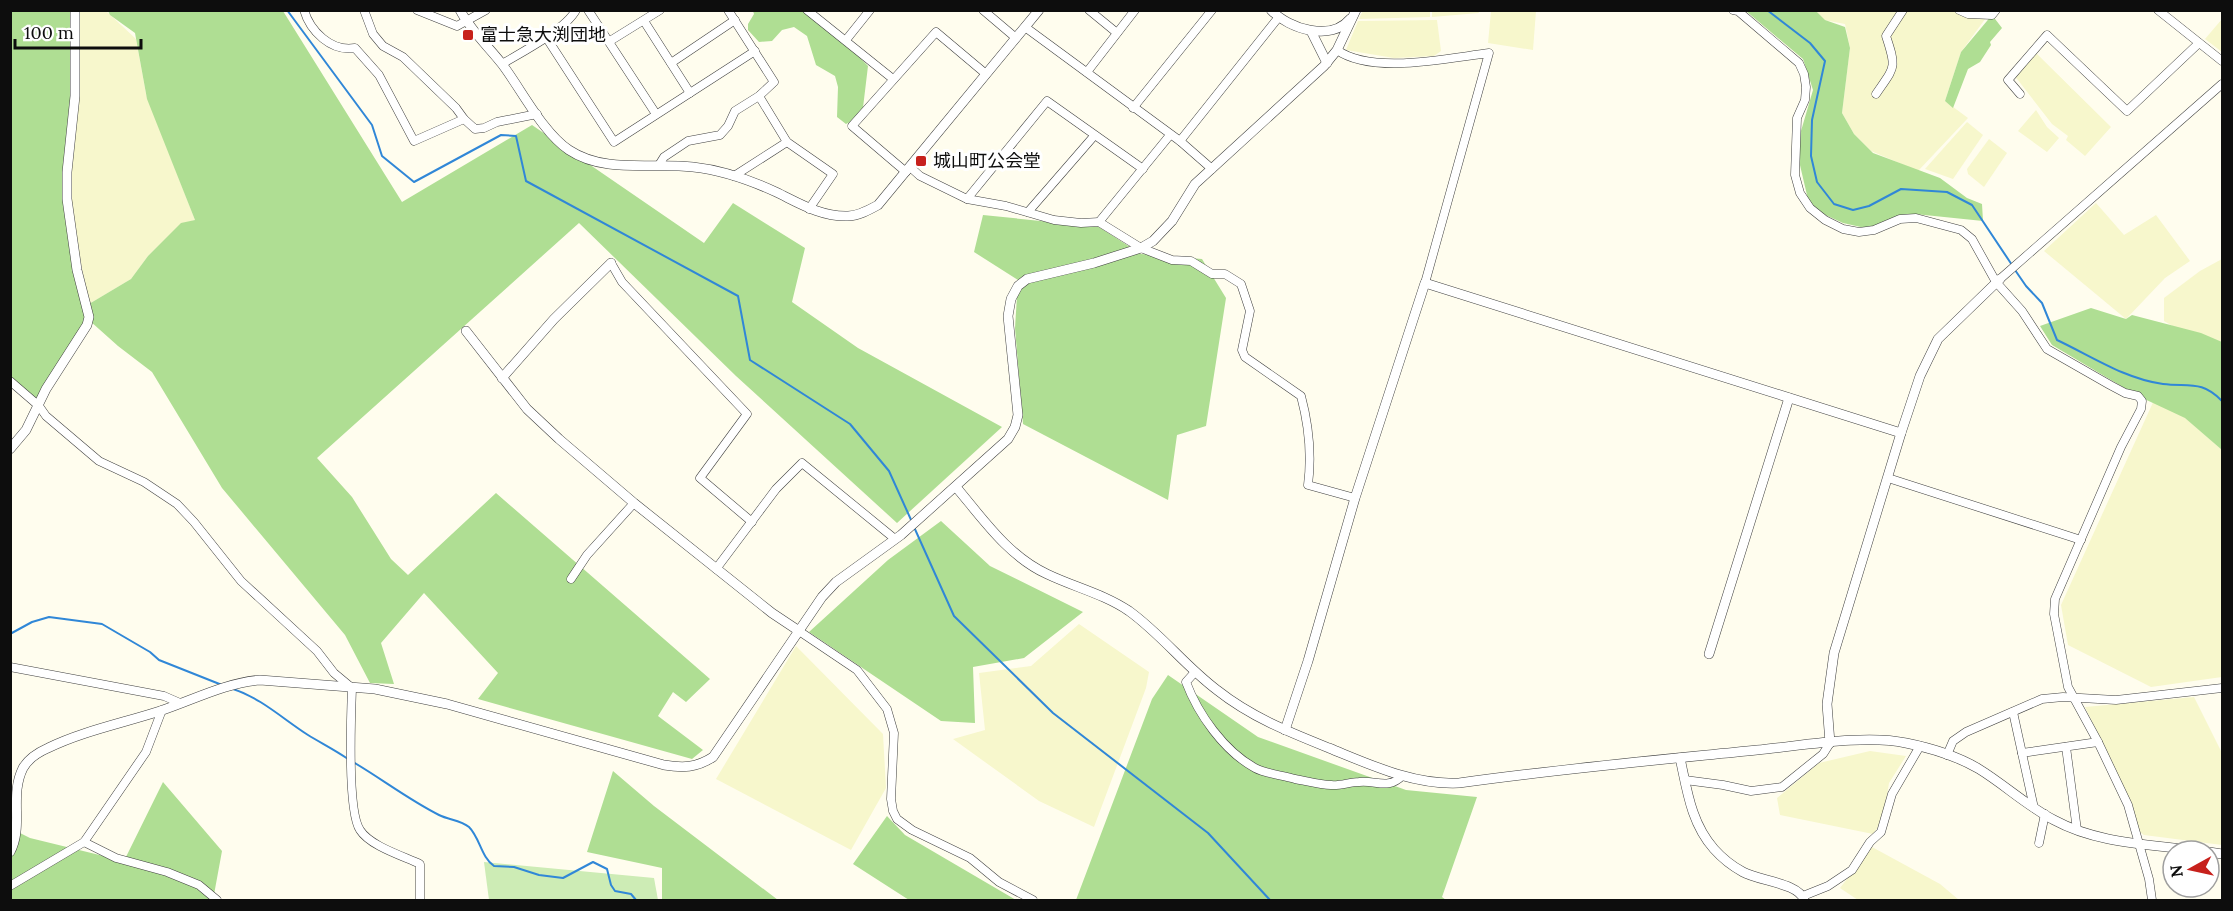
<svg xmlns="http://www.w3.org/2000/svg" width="2233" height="911" font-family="Lora,'Noto Sans JP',serif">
<rect width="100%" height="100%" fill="#fffdee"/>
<g fill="#f7f7cc">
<path d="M 1363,10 L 1430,11 L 1430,17 L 1359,19 Z"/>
<path d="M 79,11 L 106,11 L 136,39 L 146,94 L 195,220 L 181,224 L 148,256 L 131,279 L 89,304 L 67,191 Z"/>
<path d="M 1432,11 L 1478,11 L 1479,13 L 1432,17 Z"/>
<path d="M 1491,11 L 1536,11 L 1533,50 L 1488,43 Z"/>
<path d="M 1816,11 L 1991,11 L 1961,52 L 1945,101 L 1968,118 L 1918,171 L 1871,151 L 1854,134 L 1842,113 L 1850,48 L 1845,24 L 1824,20 Z"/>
<path d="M 2222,19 L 2222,52 L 2205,39 Z"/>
<path d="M 1437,20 L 1441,51 L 1434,56 L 1394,58 L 1346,50 L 1358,21 Z"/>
<path d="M 2034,51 L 2111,127 L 2085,156 L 2066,140 L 2068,136 L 2052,124 L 2014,75 Z"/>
<path d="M 2036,110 L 2047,127 L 2059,138 L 2047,152 L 2018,131 Z"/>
<path d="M 1967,122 L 1983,135 L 1953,179 L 1925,169 Z"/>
<path d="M 1989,139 L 2007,153 L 1984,187 L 1968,174 L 1967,169 Z"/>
<path d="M 2096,203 L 2124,235 L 2156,215 L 2190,261 L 2165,278 L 2126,319 L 2044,251 Z"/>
<path d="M 2222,259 L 2222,344 L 2181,331 L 2164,321 L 2164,298 L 2200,271 Z"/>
<path d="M 2155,398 L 2181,414 L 2222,450 L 2222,677 L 2151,687 L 2068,645 L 2061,605 Z"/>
<path d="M 1079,624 L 1149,672 L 1146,688 L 1094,827 L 1039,801 L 953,739 L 985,730 L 979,673 L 1031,666 Z"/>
<path d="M 796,646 L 883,734 L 886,788 L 851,850 L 716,779 Z"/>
<path d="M 2194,697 L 2222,753 L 2222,845 L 2144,835 L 2137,830 L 2130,800 L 2085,707 Z"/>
<path d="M 1870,751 L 1906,756 L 1889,783 L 1883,820 L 1873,834 L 1780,815 L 1777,798 L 1819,763 Z"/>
<path d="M 1872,847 L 1940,884 L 1959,900 L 1858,900 L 1840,888 Z"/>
</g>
<path fill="#cdecb5" d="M 484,862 L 654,878 L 658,900 L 489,900 Z"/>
<g fill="#afde93">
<path d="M 10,11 L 72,11 L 72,76 L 67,199 L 89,317 L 39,406 L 11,379 Z"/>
<path d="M 108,11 L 283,11 L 402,202 L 532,125 L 704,243 L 733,203 L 805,248 L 792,302 L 858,348 L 1002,427 L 897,523 L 736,376 L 579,223 L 317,458 L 352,497 L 391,559 L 408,575 L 496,493 L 710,679 L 686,702 L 673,692 L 658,716 L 703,750 L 692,759 L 478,699 L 498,673 L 424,593 L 381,643 L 394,684 L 370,683 L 345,635 L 222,488 L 152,372 L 118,346 L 90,321 L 89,304 L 131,279 L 148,256 L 181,223 L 195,220 L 147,99 L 135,33 L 110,15 Z"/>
<path d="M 753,11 L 805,11 L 834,31 L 868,66 L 862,116 L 846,124 L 837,117 L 838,87 L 835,76 L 816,65 L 807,36 L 794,27 L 782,30 L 772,41 L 759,42 L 748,30 L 748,24 L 754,14 Z"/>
<path d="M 1746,11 L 1816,11 L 1825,20 L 1845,27 L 1850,48 L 1842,113 L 1854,134 L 1873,153 L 1940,178 L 1967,198 L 1982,204 L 1983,221 L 1915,214 L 1874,230 L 1843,223 L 1810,208 L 1796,148 L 1813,90 L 1803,59 Z"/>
<path d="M 1992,15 L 2002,28 L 1990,42 L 1991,45 L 1980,62 L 1968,69 L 1953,108 L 1945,101 L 1961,52 Z"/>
<path d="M 983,215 L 1099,227 L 1141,254 L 1202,259 L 1226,298 L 1206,426 L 1177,435 L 1168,500 L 1023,424 L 1015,328 L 1018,280 L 974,252 Z"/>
<path d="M 2091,308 L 2126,319 L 2132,315 L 2201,333 L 2222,342 L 2222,450 L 2185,418 L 2138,396 L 2052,345 L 2040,326 Z"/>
<path d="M 941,521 L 990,566 L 1083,612 L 1024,658 L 973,667 L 975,723 L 941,721 L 809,632 L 888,560 Z"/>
<path d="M 1168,675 L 1258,737 L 1406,790 L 1477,797 L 1442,897 L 1446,900 L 1076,900 L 1152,699 Z"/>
<path d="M 613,771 L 654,806 L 778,900 L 662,900 L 662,868 L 587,852 Z"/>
<path d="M 163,782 L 222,851 L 213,900 L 11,900 L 10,828 L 30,838 L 124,861 Z"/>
<path d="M 887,816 L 905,835 L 1016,900 L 909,900 L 853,864 Z"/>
</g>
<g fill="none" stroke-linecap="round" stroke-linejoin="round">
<g stroke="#3087d7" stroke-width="2">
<path d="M 287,10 L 372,125 L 382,156 L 414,182 L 501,135 L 516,136 L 526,181 L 738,296 L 750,360 L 850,424 L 889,471 L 912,522"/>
<path d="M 1767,10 L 1810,43 L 1825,61 L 1812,120 L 1811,156 L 1817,182 L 1834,204 L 1853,210 L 1869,206 L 1901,189 L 1947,192 L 1972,205 L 2012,265"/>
<path d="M 2015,270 L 2026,286 L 2042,303 L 2057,340 C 2091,356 2125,379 2163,384 C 2189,387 2202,380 2222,401"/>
<path d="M 914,527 L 954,616 L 1053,713 L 1208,833 L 1270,900"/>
<path d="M 10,634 L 32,622 L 49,617 L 102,624 L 150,652 L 159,660 L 222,685"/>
<path d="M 233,689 C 261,698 283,719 308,735 C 321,743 335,750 348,759"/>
<path d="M 353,762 C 382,779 409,800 439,815 C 449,820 461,820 469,827 C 480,838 481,857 494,866 L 514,867 L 539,875 L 563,878 L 593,862 L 607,869 L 611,885 L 615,891 L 631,894 L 636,900"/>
</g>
<g stroke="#404040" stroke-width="9">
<g id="minor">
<path d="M 304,10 C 310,31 331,52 355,48 L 379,75 L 414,141 L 464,119 L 456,108 L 403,57 L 383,46 L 373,34 L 364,10"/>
<path d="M 417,10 L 457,26 L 486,10"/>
<path d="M 588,10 L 656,114"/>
<path d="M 807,10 L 893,79"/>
<path d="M 983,10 L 1016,38"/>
<path d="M 1089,10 L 1117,33"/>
<path d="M 1733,10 L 1738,11 L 1799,63 L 1804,74 L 1806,87 L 1805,100 L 1797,118 L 1795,175 L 1800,193 L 1810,208 L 1825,220 L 1843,229 L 1859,232 L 1874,230 L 1900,219 L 1916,218 L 1961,230 L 1972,239 L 1996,282 L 2022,311 L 2047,349 L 2110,385 L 2125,393 L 2138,396 L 2142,401 L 2141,409 L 2121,447 L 2055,599 L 2054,614 L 2068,687 L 2098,742 L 2128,805 L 2149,879 L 2152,900"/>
<path d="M 1959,10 L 1968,14 L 1992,15 L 1996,10"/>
<path d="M 2158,10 L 2222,61"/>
<path d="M 644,21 L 690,93"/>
<path d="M 1025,27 L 1180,141 L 1212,169"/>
<path d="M 546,37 L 614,142 L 755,51"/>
<path d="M 846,40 L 870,10"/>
<path d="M 610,41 L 660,10"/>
<path d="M 1337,50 C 1372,75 1448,58 1489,53 L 1425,283"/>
<path d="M 671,63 L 735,20"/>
<path d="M 502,64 C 522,52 565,30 576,10"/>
<path d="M 1087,72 L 1135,10"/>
<path d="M 1876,94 C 1895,66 1897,69 1886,36 L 1903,10"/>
<path d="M 2020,94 L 2008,80 L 2047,35 L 2127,111 L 2199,43"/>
<path d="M 759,96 L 787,142 L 833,174 L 809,209"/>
<path d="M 1133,108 L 1212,10"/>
<path d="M 464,119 L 475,129 L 484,128 L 497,122 L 537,114"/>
<path d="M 1180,141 L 1278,18"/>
<path d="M 659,165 L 664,157 L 688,141 L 720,135 L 728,126 L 735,111 L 759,96 L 774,82 L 728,10"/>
<path d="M 910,167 L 920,176 L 967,199 L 1006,206 L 1054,220 L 1081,223 L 1099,222 L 1141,248 L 1172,260 L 1191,261 L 1212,274 L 1225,274 L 1241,284 L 1250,311 L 1242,350 L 1245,357 L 1301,396 C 1309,426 1312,454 1308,485 L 1355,498"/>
<path d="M 906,172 L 852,126 L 936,32 L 986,74"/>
<path d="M 734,176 L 787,142"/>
<path d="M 967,199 L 1047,101 L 1143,169"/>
<path d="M 1028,212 L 1094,136"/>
<path d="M 1099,222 L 1170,135"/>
<path d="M 611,263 L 622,282 L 747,414 L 700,478 L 752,522"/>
<path d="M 2000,279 L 2222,84"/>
<path d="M 10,381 L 39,406 L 46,416 L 99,461 L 144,482 L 177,504 L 194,522 L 241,581 L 317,651 L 334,673 L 352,688 C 351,715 347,811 360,830 C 370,846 403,856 420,864 L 420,900"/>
<path d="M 1888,478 L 2081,540"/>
<path d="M 716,569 L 776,489 L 802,463 L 895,539"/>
<path d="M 571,579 L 587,555 L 634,503"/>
<path d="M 799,631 L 857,670 L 887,709 L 894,733 L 891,799 L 893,811 L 897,819 L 912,830 L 970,858 L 999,882 L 1033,900"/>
<path d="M 10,667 L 164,696 L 180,703"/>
<path d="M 1195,672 L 1186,682 C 1198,714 1224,751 1255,768 C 1266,774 1282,775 1295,779 C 1307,781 1319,785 1331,785 C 1340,786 1350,782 1359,782 C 1376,780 1388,790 1402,776"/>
<path d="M 2013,712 L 2034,808"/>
<path d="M 2066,747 L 2077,830"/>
<path d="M 2022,753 L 2098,742"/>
<path d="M 1947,755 L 1953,741 L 1966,732 L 2042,699 L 2063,697 L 2116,700 L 2222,688"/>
<path d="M 1685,780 L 1723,785 L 1751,791 L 1782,787 L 1823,754 L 1830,743"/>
<path d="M 84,842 L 116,858 L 167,872 L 199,885 L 217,900"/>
<path d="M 2039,843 L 2045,814"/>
<path d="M 10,886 L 84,842 L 146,752 L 162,710"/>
<path d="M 1803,896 L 1828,886 L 1852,870 L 1870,842 L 1881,832 L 1892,794 L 1920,746"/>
</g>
</g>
<g stroke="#404040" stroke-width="10">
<g id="tertiary">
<path d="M 460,10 C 471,31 488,46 502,64 C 521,89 543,133 569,150 C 605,174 652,162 693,167 C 721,170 750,180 776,192 C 799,203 821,217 848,216 C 858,216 869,210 878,205 L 1039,10"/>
<path d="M 1271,10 C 1289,29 1331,42 1350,19"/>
<path d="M 1311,31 L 1327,63"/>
<path d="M 466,331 L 527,409 L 559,439 L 634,503 L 772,613 L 799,631"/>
<path d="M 502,378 L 554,319 L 611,263"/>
<path d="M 10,449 L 26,430 L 46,389 L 87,325 L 89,317 L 77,270 L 67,199 L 67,172 L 75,96 L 75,10"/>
<path d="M 956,487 C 983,519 1008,556 1047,574 C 1074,587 1104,594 1129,611 C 1161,634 1185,666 1217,690 C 1251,717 1289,732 1329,748 C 1371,765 1413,785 1459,783 C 1558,769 1658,760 1757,750 C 1800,746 1865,734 1906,743 C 1931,748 1957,756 1979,769 C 2005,785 2027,806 2054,820 C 2098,844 2151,844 2199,851"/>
<path d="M 1709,654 L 1789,398"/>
<path d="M 1285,730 L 1308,661 L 1355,498 L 1425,283 L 1901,433"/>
<path d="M 1830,743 L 1827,704 L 1834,653 L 1901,433 L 1920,376 L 1938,339 L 2000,279"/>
<path d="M 1680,758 C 1687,790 1691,823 1714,849 C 1722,858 1732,866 1743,872 C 1759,881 1799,883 1804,900"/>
<path d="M 10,852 C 24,826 9,796 23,768 C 28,759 39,752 48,748 C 83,731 123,723 160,711 C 193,700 225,683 260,680 L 375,689 L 447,704 L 664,765 C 683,768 696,768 713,757 L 822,597 L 836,582 L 901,535 L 1008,439 L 1015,427 L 1018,415 L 1008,316 L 1011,299 L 1018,286 L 1027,279 L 1094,263 L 1141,248 L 1153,241 L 1172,221 L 1195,184 L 1324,66 L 1337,50 L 1356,10"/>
<path d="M 2209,852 L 2222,854"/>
</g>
</g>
<use href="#minor" stroke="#fff" stroke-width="8"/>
<use href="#tertiary" stroke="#fff" stroke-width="9"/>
</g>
<g fill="#c7211c" stroke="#fff" stroke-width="2">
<rect x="462" y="29" width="12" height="12" rx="3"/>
<rect x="915" y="155" width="12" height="12" rx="3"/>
</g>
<g text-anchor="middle" stroke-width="6" stroke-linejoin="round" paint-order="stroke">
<g font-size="18" fill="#0d0d0d" stroke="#fff" text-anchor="start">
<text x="480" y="41">富士急大渕団地</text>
<text x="933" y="167">城山町公会堂</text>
</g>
</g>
<rect width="2233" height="911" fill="none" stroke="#0d0d0d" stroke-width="24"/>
<g transform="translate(2191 869) rotate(262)"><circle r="28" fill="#ffffff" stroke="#9e9e9e" stroke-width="1.5"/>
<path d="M0-4.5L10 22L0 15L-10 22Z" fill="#c7211c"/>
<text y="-9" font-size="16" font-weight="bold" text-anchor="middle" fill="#0d0d0d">N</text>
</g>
<path d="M15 39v9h126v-9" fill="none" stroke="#0d0d0d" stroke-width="3"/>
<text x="24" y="39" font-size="18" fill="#0d0d0d" stroke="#ffffff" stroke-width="4.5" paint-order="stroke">100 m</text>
</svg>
